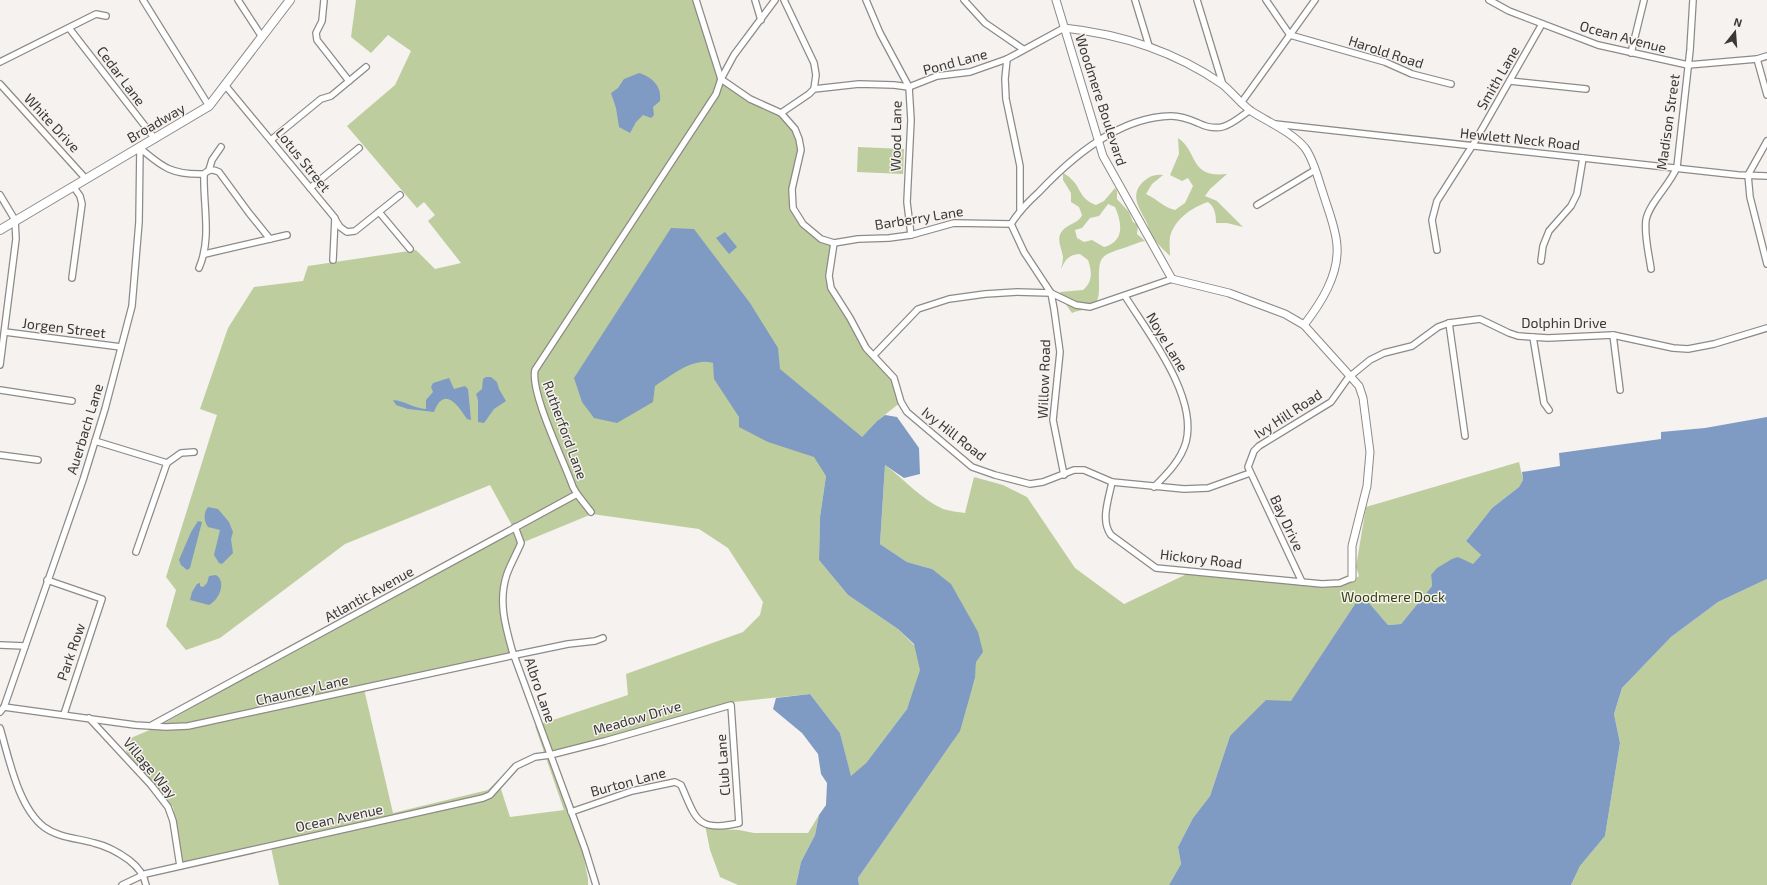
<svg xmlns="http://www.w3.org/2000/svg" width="1767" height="885" font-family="'Exo 2',sans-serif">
<rect width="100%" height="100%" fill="#f5f2ef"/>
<g fill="#becd9d" fill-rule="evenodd">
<path d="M 356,0 L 695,0 L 721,79 C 742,92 780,110 794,128 C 816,157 770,199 810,231 C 817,236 827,239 834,243 L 831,288 L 866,348 L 889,370 L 901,402 L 877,421 L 826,476 L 820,517 L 819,560 L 848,595 L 898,629 L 914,645 L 975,673 L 976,661 L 932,569 L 907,562 L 880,544 L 885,465 C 904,479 922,500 943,509 C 950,511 958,512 965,513 L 974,477 L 1003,485 L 1027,497 L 1075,568 L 1124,604 L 1191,572 L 1319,585 L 1350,583 L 1359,576 L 1356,567 L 1366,507 L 1519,462 L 1523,480 L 1519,487 L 1492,508 L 1466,541 L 1481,555 L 1473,564 L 1431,575 L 1432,586 L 1401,624 L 1388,625 L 1362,596 L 1359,598 L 1291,702 L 1230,736 L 1210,796 L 1193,818 L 1178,847 L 1181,864 L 1169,885 L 859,885 L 858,878 L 953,741 L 975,679 L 920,673 L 907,709 L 866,763 L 851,777 L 840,733 L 810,694 L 734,702 L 553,753 L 574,807 L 588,879 L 588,885 L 279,885 L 270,843 L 182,863 L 173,807 L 126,752 L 131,738 L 161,725 L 514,529 L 490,485 L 345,544 L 220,638 L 186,650 L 166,626 L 176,590 L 166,577 L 217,415 L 200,409 L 228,328 L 254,287 L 303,281 L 308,266 L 416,250 L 435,269 L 461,263 L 428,221 L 435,215 L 424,202 L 417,208 L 347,126 L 395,85 L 411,51 L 388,35 L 371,53 L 351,37 ZM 592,514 L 699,529 L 728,548 L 763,602 L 760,615 L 743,632 L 626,674 L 628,695 L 535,726 L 564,810 L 510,817 L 498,780 L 488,790 L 393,813 L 364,689 L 513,654 L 503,621 L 500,596 L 502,583 L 516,552 L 524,542 Z"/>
<path d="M 1178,138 C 1199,152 1188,178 1227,174 L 1210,189 L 1205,196 L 1217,201 L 1243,227 L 1227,223 L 1216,223 C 1216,215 1215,207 1208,202 C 1192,207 1174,220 1170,237 C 1169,243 1170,250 1170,256 C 1163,249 1155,242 1150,232 C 1148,228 1148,224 1146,221 C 1139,208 1129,194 1144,181 C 1150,176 1155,174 1163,175 L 1152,184 L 1146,194 C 1159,200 1161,206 1175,210 L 1185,203 L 1193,186 L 1188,178 L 1182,181 L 1170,175 L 1179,154 Z"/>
<path d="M 858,147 L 904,149 L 903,174 L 857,172 Z"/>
<path d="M 1063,173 C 1066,175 1069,176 1071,179 C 1081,187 1079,199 1096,205 L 1104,201 L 1115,188 L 1117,191 L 1117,199 L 1129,212 L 1133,222 L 1138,225 L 1137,234 L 1145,241 C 1138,242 1133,245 1127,247 C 1098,256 1099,256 1099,286 C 1099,292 1099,299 1095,304 C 1089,311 1080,309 1072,313 L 1065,303 L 1060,292 L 1083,290 C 1093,282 1092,271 1088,260 L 1080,254 C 1068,255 1066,259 1061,269 C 1062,265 1063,261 1063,257 C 1062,248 1055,238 1063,230 C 1068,224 1079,223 1082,215 L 1079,207 L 1071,202 L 1071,193 L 1063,180 ZM 1108,204 L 1115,207 C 1122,223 1125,241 1104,247 L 1092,240 L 1084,242 L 1077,238 L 1075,230 L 1082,228 L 1090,218 L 1099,216 Z"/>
<path d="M 1767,579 L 1767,885 L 1571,885 L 1580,866 L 1605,836 L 1620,743 L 1614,714 L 1622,688 L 1671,637 L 1718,602 Z"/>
<path d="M 819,815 L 815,835 L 801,862 L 796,885 L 738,885 L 720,877 L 710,850 L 705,825 L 719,829 L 739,830 L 754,833 L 808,833 Z"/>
</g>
<g fill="#7f9bc3">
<path d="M 639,73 C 652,77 662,86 660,101 L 653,107 L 654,115 L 651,118 L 643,115 L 636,122 L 630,133 L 619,127 L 616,108 L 611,93 L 618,88 L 624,79 Z"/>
<path d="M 671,228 L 694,229 L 750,303 L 778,348 L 780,369 L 862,437 L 877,421 L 885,415 L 897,417 L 919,448 L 920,474 L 904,478 L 885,465 L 880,544 L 907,562 L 932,569 L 951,584 L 978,632 L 983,652 L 976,662 L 975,678 L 960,731 L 858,878 L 859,885 L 796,885 L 801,862 L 815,835 L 819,815 L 826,805 L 827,783 L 821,774 L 818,754 L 802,733 L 773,709 L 776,698 L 810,694 L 840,733 L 851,776 L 866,763 L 907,709 L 920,670 L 914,644 L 898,629 L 848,595 L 819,560 L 820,517 L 826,476 L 814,457 L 768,442 L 739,427 L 739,417 L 714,379 L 713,363 C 693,357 671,376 655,386 L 653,402 L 617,423 L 594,418 L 582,402 L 574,378 Z"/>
<path d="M 725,232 L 737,247 L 729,254 L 716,238 Z"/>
<path d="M 486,377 L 491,377 L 497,382 L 499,389 L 506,401 L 494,409 L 484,423 L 478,422 L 478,400 L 476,394 L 482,389 L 483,379 Z"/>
<path d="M 449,378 L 454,389 L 465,386 L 468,389 L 471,420 L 467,419 C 458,405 444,385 434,412 L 408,409 L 396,405 L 393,400 C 403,400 415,409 426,409 L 426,400 L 433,392 L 431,387 L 433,383 Z"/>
<path d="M 1767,417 L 1767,579 L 1718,602 L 1671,637 L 1622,688 L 1614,714 L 1620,743 L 1605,836 L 1580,866 L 1571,885 L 1169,885 L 1181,864 L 1178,847 L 1193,818 L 1210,796 L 1230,736 L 1266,700 L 1291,701 L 1359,598 L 1362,595 L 1388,625 L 1401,624 L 1432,586 L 1431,575 L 1437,568 L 1452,559 L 1458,557 L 1473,564 L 1481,555 L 1466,541 L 1492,508 L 1519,487 L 1523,480 L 1522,472 L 1560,466 L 1559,453 L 1661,439 L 1661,432 L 1705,428 Z"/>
<path d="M 208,507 L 218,509 L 229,522 L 233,532 L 231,539 L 233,553 L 222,564 L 219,563 L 214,555 L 220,530 L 208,527 C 204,522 203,513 208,507 Z"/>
<path d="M 198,521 L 202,522 L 190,568 L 187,570 L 181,565 L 179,560 L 191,532 Z"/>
<path d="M 216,575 C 227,582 219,600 209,605 L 190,600 L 192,592 L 197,584 L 200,583 L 200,586 L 203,587 L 207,583 L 209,576 Z"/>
</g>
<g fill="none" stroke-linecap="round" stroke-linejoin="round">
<g stroke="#8d8a87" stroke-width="8">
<g id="minor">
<path d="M 143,0 L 209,106"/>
<path d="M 238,0 L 262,37"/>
<path d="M 324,0 L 322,21 L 316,33 L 317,40 L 349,81"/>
<path d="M 696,0 L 721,79"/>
<path d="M 755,0 L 761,20"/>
<path d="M 784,0 L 814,63 L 816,75 L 814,89"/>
<path d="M 866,0 L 880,33 L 909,87 L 911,120 L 907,202 L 911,235"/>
<path d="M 964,0 L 985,23 L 1023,49"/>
<path d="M 1135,0 L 1149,46"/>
<path d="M 1197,0 L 1223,85"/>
<path d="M 1266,0 L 1290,35 L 1385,62 L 1412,74 L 1451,84"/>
<path d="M 1489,0 L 1509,11 L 1598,45 L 1688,65 L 1757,59 L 1767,56"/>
<path d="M 69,28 L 155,139"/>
<path d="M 1631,53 L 1644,0"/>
<path d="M 1007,59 L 1005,79 L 1006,99 L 1020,166 L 1020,209"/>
<path d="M 1757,59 L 1767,95"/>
<path d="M 0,62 L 96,14 L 106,16"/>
<path d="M 721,79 L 750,99 L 781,113 L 795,129 L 799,139 L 801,150 L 792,189 L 793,208 L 803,224 L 821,239 L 834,243 L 858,239 L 889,238 L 911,235 L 954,223 L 1011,224"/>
<path d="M 1510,81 L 1586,89"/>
<path d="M 0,84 L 86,179"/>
<path d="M 225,85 L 335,218 L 333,260"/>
<path d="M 1241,103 L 1315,0"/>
<path d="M 781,113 L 809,94 L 814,89 L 859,84 L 894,85 L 909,87 L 937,76 L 970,72 L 1007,59 L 1064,28"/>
<path d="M 1275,124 L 1738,175 L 1767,176"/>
<path d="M 271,140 L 321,99 L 331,96 L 366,67"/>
<path d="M 1767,141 L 1748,175 L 1750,197 L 1767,264"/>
<path d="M 140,148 C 163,168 173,175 204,174"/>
<path d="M 209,170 L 212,160 L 221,147"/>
<path d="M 310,188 L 359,148"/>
<path d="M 0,195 L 15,220 L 16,239 L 0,365"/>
<path d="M 1257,205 L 1315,170"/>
<path d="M 379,212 L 410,249"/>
<path d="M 335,219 L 340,227 L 347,232 L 355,231 L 400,195"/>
<path d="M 1011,224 C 1019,211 1028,202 1039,192 C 1073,156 1119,117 1171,116 C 1181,116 1189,119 1198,123 C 1221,134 1231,124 1250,110"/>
<path d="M 1011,224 L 1024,252 L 1051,293 L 1054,309 L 1060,352 L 1053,420 L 1064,475"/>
<path d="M 834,243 L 829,276 L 831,288 L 850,318 L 866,348 L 894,378 L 901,402 L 907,412 L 972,467 L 995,475 L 1030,484 L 1043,482 L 1074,470 L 1084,470 L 1112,482 L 1184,489 L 1208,488 L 1250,473"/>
<path d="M 1437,250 L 1432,220 L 1437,201 L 1474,143 L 1542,24"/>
<path d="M 205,254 L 287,235"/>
<path d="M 1541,261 L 1543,246 L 1549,231 L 1571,206 L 1577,194 L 1583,158"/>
<path d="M 199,268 C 212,238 203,206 204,174 C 209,169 213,169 219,172 L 249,213 L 270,239"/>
<path d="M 1651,269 C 1649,254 1644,236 1646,220 C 1649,203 1670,185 1677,167 L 1690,50 L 1693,0"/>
<path d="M 72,278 L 82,204 L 80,196 L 73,186"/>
<path d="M 1125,296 C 1148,333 1198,396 1186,442 C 1181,460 1167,474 1154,487"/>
<path d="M 1449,323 L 1465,436"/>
<path d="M 5,332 L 121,347"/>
<path d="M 1613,335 L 1620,390"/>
<path d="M 1533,337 L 1544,403 L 1549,410"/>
<path d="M 874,355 L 918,309 L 949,299 L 985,294 L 1017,292 L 1051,293 L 1076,305 L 1090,307 L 1172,279"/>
<path d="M 0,390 L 72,401"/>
<path d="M 95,441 L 167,463"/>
<path d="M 0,455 L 38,460"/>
<path d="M 1112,482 C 1109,498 1100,521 1111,535 L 1156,568 L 1322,584 L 1340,583 L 1352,578"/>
<path d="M 577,494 L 573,487 C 564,461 530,393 535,370 L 716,94 L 721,79 L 734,55 L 775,0"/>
<path d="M 515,527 L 521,543 C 517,553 511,563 507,574 C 498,600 505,625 512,650 L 585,849 L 596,885"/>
<path d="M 136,552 L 167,463 L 181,453 L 194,452"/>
<path d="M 47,580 L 102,599 L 64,714"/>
<path d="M 1302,582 L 1248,467 L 1254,451 L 1259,446 L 1331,402 L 1348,378 L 1370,360 L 1384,353 L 1412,346 L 1438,327 L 1449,323 L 1480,319 L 1509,333 L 1518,336 L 1548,338 L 1613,335 L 1673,348 L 1688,349 L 1714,344 L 1767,328"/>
<path d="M 0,645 L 25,646"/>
<path d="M 4,707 L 135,725 L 166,727 L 188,726 L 515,655 L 568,644 L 595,641 L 603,638"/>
<path d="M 0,712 L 4,707 L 83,480 L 105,409 L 132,306 L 139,222 L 140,148"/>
<path d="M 89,718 L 151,785 L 168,807 L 173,821 L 180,866"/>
<path d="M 152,725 L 577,494 L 591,512"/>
<path d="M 0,728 C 9,758 18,807 44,827 C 59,838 77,838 94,843 C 107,846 118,852 129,860 C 138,867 144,874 146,885"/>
<path d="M 122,885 L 145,874 L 483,798 L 490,795 L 516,766 L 535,757 L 550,755 L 605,741 L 731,705 L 739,823 C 696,833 696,818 681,785 L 675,782 L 632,791 L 571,812"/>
</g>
</g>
<g stroke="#8d8a87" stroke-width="9">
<g id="tertiary">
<path d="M 1056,0 L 1103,156 L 1172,279 L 1229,293 L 1285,314 L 1304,325 L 1359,386 L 1363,398 L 1370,452 L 1367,486 L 1352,546 L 1352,578"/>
<path d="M 1064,28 C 1121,34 1174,51 1222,84 C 1232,92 1240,103 1251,111 C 1268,122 1292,132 1305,148 C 1314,160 1318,179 1323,193 C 1328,210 1336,228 1337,246 C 1339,275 1321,303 1304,325"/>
</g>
</g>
<g stroke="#8d8a87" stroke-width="10">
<path id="secondary" d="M 0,230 L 209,106 L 290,0"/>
</g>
<use href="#minor" stroke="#fff" stroke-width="5.5"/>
<use href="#tertiary" stroke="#fff" stroke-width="7"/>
<use href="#secondary" stroke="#fff" stroke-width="8"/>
</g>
<g text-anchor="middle" stroke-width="3" stroke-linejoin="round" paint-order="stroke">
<g font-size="14" fill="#3a3837" stroke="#f5f2ef">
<text transform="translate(1623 37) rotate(15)" y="5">Ocean Avenue</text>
<text transform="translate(1386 52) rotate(18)" y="5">Harold Road</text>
<text transform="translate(955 62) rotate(-15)" y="5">Pond Lane</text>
<text transform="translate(121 76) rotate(53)" y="5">Cedar Lane</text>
<text transform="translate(1498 78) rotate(-60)" y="5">Smith Lane</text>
<text transform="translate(1101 100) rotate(72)" y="5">Woodmere Boulevard</text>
<text transform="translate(1668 122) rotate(-82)" y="5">Madison Street</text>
<text transform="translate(52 123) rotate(47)" y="5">White Drive</text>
<text transform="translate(156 123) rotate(-30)" y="5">Broadway</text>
<text transform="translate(896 136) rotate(-89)" y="5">Wood Lane</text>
<text transform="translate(1520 139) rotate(6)" y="5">Hewlett Neck Road</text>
<text transform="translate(303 160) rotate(51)" y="5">Lotus Street</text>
<text transform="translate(919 218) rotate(-9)" y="5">Barberry Lane</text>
<text x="1564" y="328">Dolphin Drive</text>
<text transform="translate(64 328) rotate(7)" y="5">Jorgen Street</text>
<text transform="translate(1167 342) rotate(59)" y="5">Noye Lane</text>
<text transform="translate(1044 379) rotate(-88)" y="5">Willow Road</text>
<text transform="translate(1288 414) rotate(-33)" y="5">Ivy Hill Road</text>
<text transform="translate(85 429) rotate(-73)" y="5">Auerbach Lane</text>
<text transform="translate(565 430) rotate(70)" y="5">Rutherford Lane</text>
<text transform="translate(954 434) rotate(38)" y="5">Ivy Hill Road</text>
<text transform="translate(1287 523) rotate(65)" y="5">Bay Drive</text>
<text transform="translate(1201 559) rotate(7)" y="5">Hickory Road</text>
<text transform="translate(369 594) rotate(-29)" y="5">Atlantic Avenue</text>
<text transform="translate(71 652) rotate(-71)" y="5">Park Row</text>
<text transform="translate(302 690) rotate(-13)" y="5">Chauncey Lane</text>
<text transform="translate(540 690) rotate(71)" y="5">Albro Lane</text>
<text transform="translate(637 718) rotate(-16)" y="5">Meadow Drive</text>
<text transform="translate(723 765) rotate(-94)" y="5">Club Lane</text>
<text transform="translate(150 768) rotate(50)" y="5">Village Way</text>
<text transform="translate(628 782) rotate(-15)" y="5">Burton Lane</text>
<text transform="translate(339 818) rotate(-12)" y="5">Ocean Avenue</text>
</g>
<g font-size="14" fill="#38450f" stroke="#f5f2ef">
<text x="1393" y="602">Woodmere Dock</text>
</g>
</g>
<g transform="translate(1735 32) rotate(17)" stroke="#f5f2ef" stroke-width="3" paint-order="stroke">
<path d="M0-3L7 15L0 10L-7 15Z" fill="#3a3837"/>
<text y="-6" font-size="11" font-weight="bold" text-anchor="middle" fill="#3a3837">N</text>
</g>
</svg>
